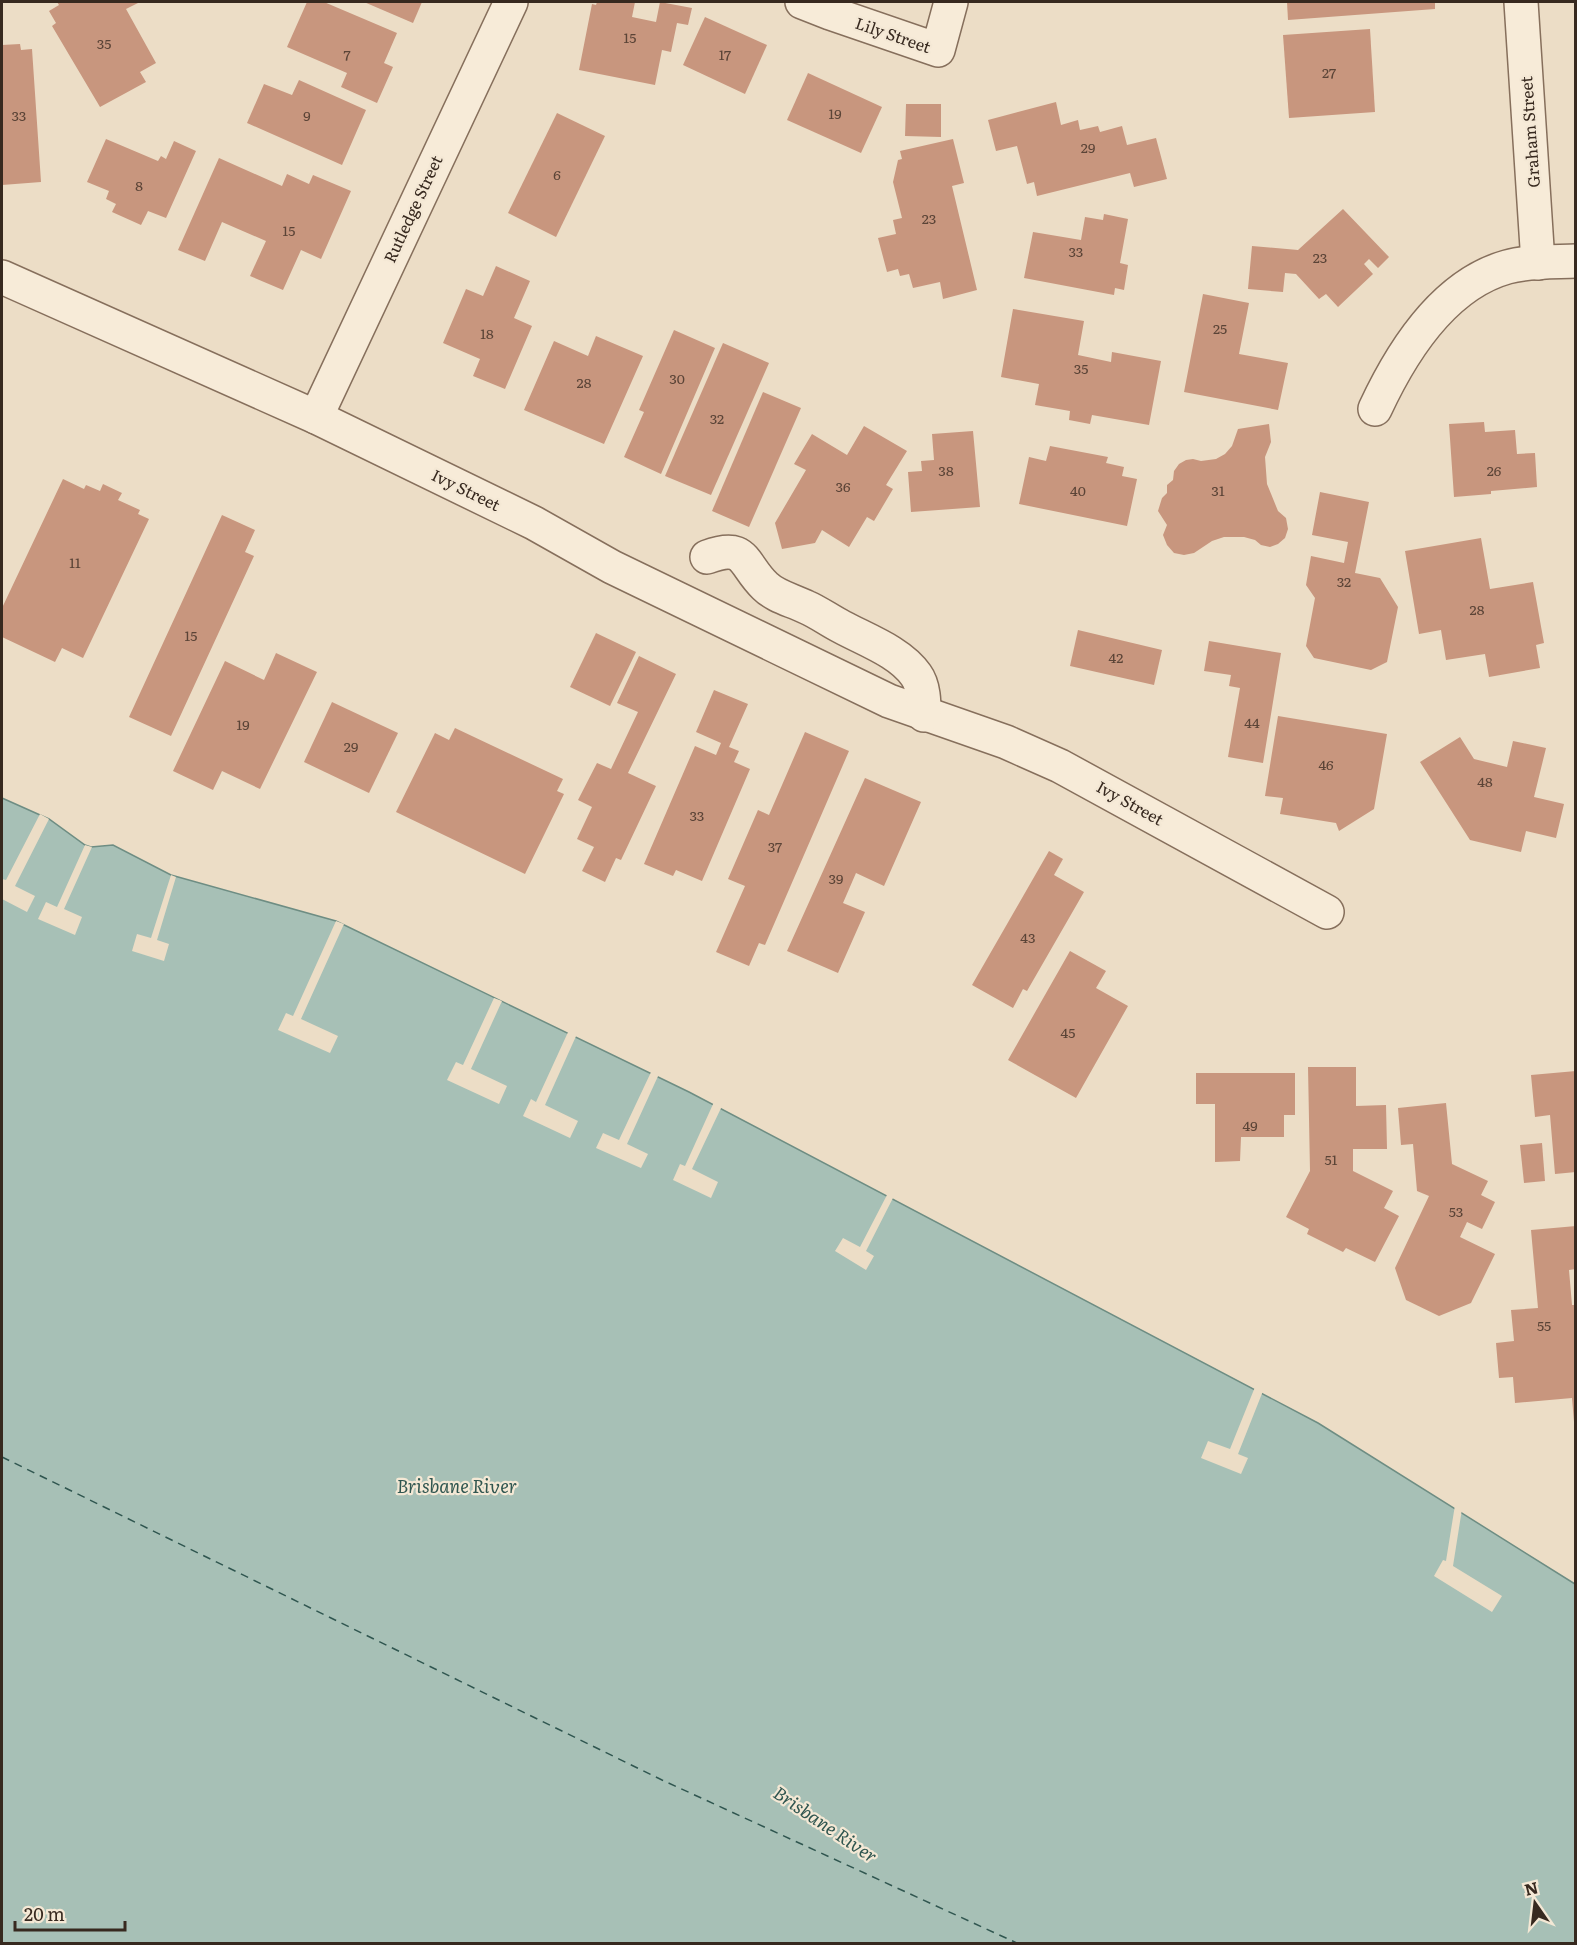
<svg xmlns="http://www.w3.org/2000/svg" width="1577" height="1945" font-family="Literata,serif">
<rect width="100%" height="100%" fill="#ecddc6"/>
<path fill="#a7c0b6" stroke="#6e8d83" stroke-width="1.5" d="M 2,798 L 49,819 L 85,845 L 91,847 L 113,845 L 171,875 L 336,921 L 689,1092 L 1318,1423 L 1575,1584 L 1575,1943 L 2,1943 Z"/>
<g fill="#ecddc6">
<path d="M 40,814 L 49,819 L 15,886 L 35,896 L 27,912 L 2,899 L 2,879 L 6,880 Z"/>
<path d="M 85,845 L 92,847 L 64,909 L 82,917 L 75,935 L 38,919 L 46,902 L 57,907 Z"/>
<path d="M 171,875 L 176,877 L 157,940 L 169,944 L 164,961 L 132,951 L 137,934 L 151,938 Z"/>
<path d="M 336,921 L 344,924 L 301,1019 L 338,1036 L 330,1053 L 278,1030 L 286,1013 L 293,1016 Z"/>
<path d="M 494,998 L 502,1001 L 471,1069 L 507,1086 L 499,1104 L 447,1080 L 456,1062 L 463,1065 Z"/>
<path d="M 569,1030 L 577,1034 L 545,1105 L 578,1121 L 570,1138 L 523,1116 L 531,1099 L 536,1102 Z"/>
<path d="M 652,1070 L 659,1074 L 627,1144 L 648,1154 L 641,1168 L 596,1148 L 603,1133 L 619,1140 Z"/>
<path d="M 714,1102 L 722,1106 L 692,1169 L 718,1182 L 711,1198 L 673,1180 L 680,1164 L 685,1166 Z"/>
<path d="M 888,1193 L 894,1196 L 866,1251 L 874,1256 L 866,1270 L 835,1251 L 843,1238 L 860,1247 Z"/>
<path d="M 1255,1387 L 1263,1391 L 1238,1454 L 1248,1458 L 1241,1474 L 1201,1458 L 1208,1441 L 1230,1449 Z"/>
<path d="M 1455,1505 L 1462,1509 L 1453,1566 L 1502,1596 L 1492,1612 L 1434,1576 L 1443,1560 L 1446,1561 Z"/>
</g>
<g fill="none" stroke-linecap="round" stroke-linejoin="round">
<path stroke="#305650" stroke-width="1.5" stroke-dasharray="8 6" stroke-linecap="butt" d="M 2,1457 L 662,1780 L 1019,1944"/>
</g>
<g fill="#c8967e">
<path d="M 57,2 L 140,2 L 126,9 L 156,63 L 140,72 L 146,82 L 100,107 L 52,26 L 56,23 L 49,11 L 59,5 Z"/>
<path d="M 307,2 L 324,2 L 397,33 L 384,63 L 393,67 L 377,103 L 341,87 L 347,73 L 287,47 Z"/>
<path d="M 364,2 L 422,2 L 413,23 Z"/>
<path d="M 597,2 L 635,2 L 632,17 L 656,22 L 660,2 L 692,8 L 688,25 L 677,23 L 671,52 L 662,50 L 655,85 L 579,70 L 592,4 L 596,5 Z"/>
<path d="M 1287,2 L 1435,2 L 1435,9 L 1288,20 Z"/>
<path d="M 705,17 L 767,45 L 745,94 L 683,65 Z"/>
<path d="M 1370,29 L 1375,112 L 1289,118 L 1283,35 Z"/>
<path d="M 20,44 L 21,50 L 32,49 L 41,182 L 2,185 L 2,45 Z"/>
<path d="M 808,73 L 882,107 L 861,153 L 787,120 Z"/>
<path d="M 299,80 L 366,110 L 342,165 L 247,123 L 264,84 L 292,95 Z"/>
<path d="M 1056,102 L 1061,125 L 1078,120 L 1080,130 L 1098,126 L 1100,132 L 1122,126 L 1127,145 L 1156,138 L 1167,179 L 1134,187 L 1130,173 L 1037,196 L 1034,182 L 1027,184 L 1017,146 L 996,151 L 988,120 Z"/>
<path d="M 906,104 L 941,104 L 941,137 L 905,136 Z"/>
<path d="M 557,113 L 605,136 L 556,237 L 508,213 Z"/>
<path d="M 106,139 L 158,161 L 161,156 L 166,159 L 174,141 L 196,151 L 166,218 L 148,211 L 141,225 L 112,212 L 116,204 L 106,199 L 109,191 L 87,182 Z"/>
<path d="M 953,139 L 964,183 L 952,186 L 977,290 L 943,299 L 940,282 L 913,288 L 909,274 L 900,276 L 898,269 L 887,272 L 878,238 L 896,234 L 893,220 L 902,218 L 893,182 L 898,160 L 902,159 L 900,151 Z"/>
<path d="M 219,158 L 282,186 L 287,174 L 309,184 L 313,175 L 351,191 L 321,259 L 301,250 L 283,290 L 250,276 L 266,241 L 222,222 L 205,261 L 178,250 Z"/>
<path d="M 1343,209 L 1389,257 L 1378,268 L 1369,259 L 1364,264 L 1373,274 L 1338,307 L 1326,294 L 1319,299 L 1296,274 L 1285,273 L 1283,292 L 1248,289 L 1252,246 L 1298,250 Z"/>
<path d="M 1104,214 L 1128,219 L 1120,263 L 1128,265 L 1124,290 L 1115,288 L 1114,295 L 1024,278 L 1033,232 L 1081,240 L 1085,217 L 1103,220 Z"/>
<path d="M 496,266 L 530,281 L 514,318 L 532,326 L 505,389 L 473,376 L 480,359 L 443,343 L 466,289 L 483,296 Z"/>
<path d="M 1203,294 L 1249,303 L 1239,354 L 1288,363 L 1278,410 L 1184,392 Z"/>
<path d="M 1013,309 L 1084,321 L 1078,355 L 1111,362 L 1112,352 L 1161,361 L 1149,425 L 1092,415 L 1090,424 L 1069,420 L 1070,411 L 1035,405 L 1039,384 L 1001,377 Z"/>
<path d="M 674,330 L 715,348 L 661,474 L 624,457 L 644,412 L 639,410 Z"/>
<path d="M 596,336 L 643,356 L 604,444 L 524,410 L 554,341 L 588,356 Z"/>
<path d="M 723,343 L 769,363 L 711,495 L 665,476 Z"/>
<path d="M 763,392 L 801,408 L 749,527 L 712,511 Z"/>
<path d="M 1484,422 L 1485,432 L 1515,430 L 1517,454 L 1535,453 L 1537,487 L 1491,491 L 1491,494 L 1454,497 L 1449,424 Z"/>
<path d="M 1269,424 L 1271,442 L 1265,457 L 1267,484 L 1278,511 L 1286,518 L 1288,529 L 1285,538 L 1278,544 L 1270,547 L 1261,545 L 1255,540 L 1244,537 L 1224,537 L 1212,541 L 1194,553 L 1184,555 L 1174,553 L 1167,545 L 1163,535 L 1167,525 L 1158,511 L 1162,498 L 1167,493 L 1167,485 L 1173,480 L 1174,471 L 1179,464 L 1186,460 L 1193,459 L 1201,461 L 1216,459 L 1225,454 L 1232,446 L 1238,429 Z"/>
<path d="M 864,426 L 907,451 L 886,485 L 893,489 L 874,521 L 867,517 L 849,547 L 822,530 L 815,543 L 782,549 L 775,523 L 806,470 L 794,464 L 812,434 L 847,455 Z"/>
<path d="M 973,431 L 980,507 L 911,512 L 908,472 L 922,471 L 921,461 L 934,460 L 932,434 Z"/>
<path d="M 1050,446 L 1108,457 L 1106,463 L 1124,467 L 1122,476 L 1137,479 L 1127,526 L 1019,504 L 1029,457 L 1046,461 Z"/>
<path d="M 63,479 L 84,489 L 86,485 L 100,491 L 103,484 L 122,493 L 118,500 L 140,510 L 138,514 L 149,519 L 83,658 L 62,648 L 55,662 L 2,637 L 2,608 Z"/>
<path d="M 1320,492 L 1369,502 L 1355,573 L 1380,578 L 1398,607 L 1387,662 L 1371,670 L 1314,658 L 1306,646 L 1315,598 L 1306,585 L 1311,556 L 1344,563 L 1348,542 L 1312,535 Z"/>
<path d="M 222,515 L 255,530 L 245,552 L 254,556 L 171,736 L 129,717 Z"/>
<path d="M 1481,538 L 1490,589 L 1533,582 L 1544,643 L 1536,645 L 1540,668 L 1489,677 L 1485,654 L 1446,660 L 1441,630 L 1419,634 L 1405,551 Z"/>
<path d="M 1078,630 L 1162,650 L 1154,685 L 1070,666 Z"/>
<path d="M 596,633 L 636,652 L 610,706 L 570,687 Z"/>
<path d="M 1209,641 L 1281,653 L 1263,763 L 1228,757 L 1240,688 L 1229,686 L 1231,675 L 1204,671 Z"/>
<path d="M 276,653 L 317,672 L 260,789 L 222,771 L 213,790 L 173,771 L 225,661 L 264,680 Z"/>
<path d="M 639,656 L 676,674 L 628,773 L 656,786 L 621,860 L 616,858 L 605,882 L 582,871 L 594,847 L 577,839 L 592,807 L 578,800 L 597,763 L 611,769 L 638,712 L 617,703 Z"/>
<path d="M 714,690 L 748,704 L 729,747 L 739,751 L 734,762 L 750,769 L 702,881 L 676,870 L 673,876 L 644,864 L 695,746 L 716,755 L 721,743 L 696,732 Z"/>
<path d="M 332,702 L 398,733 L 369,793 L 304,762 Z"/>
<path d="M 1278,716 L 1387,734 L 1374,809 L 1339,831 L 1336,823 L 1280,814 L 1283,798 L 1265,796 Z"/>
<path d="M 455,728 L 563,779 L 557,791 L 564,794 L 525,874 L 396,812 L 435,733 L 449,740 Z"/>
<path d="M 805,732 L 849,751 L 765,945 L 759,943 L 749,966 L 716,952 L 745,886 L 728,879 L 758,810 L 769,815 Z"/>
<path d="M 1460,737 L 1474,759 L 1507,767 L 1513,741 L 1546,748 L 1534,797 L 1564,804 L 1556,838 L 1526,831 L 1521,852 L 1470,840 L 1420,762 Z"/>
<path d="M 865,778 L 921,802 L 884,886 L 856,873 L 843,903 L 865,912 L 838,973 L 787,951 Z"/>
<path d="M 1049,851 L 1063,859 L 1054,875 L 1084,892 L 1027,991 L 1023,989 L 1013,1008 L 972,985 Z"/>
<path d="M 1070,951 L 1106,971 L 1096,988 L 1128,1006 L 1076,1098 L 1008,1060 Z"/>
<path d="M 1308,1067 L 1356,1067 L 1356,1106 L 1386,1105 L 1387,1149 L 1353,1149 L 1353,1171 L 1393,1191 L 1384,1208 L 1399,1216 L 1375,1262 L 1346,1248 L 1343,1252 L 1307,1234 L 1309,1229 L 1286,1217 L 1310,1171 Z"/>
<path d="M 1576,1071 L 1576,1172 L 1555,1174 L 1550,1115 L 1535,1117 L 1531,1075 Z"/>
<path d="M 1196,1073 L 1295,1073 L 1295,1115 L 1284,1115 L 1284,1137 L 1241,1137 L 1240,1161 L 1215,1162 L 1215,1104 L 1196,1104 Z"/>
<path d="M 1446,1103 L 1452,1164 L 1488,1181 L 1481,1195 L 1495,1202 L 1482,1229 L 1467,1222 L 1460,1237 L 1495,1254 L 1471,1303 L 1439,1316 L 1406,1300 L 1395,1268 L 1429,1196 L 1417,1191 L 1413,1144 L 1401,1145 L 1398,1108 Z"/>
<path d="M 1542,1143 L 1545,1181 L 1524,1183 L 1520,1145 Z"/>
<path d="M 1576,1226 L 1576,1269 L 1569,1270 L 1572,1305 L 1576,1305 L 1576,1422 L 1574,1422 L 1572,1398 L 1515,1403 L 1513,1377 L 1499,1378 L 1496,1343 L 1514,1341 L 1511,1310 L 1538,1308 L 1531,1230 Z"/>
</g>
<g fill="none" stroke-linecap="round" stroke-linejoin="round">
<g stroke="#866f5c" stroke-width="36">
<g id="minor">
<path d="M 802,2 L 830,13 L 938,50 L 951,2"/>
<path d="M 1521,2 L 1538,263"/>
<path d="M 2,277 L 316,417 L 534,523 L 612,567 L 889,701 L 1006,742 L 1060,766 L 1327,912"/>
<path d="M 1375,409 C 1401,353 1443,285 1507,267 C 1528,261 1553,262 1576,261"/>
<path d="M 316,417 L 511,2"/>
<path d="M 707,557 C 747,542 742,564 765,586 C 776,597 792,600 806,607 C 818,612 830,621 842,627 C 866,640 900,652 916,675 C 924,686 924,702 924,715"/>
</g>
</g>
<use href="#minor" stroke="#f7ebd8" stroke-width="33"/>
</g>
<g text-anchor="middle" stroke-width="4.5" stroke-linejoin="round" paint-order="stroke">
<g font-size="14" fill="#5b4437">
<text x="630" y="43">15</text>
<text x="104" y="49">35</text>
<text x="347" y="60">7</text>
<text x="725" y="60">17</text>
<text x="1329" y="78">27</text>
<text x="835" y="119">19</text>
<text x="19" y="121">33</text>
<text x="307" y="121">9</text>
<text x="1088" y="153">29</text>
<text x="557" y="180">6</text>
<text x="139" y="191">8</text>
<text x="929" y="224">23</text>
<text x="289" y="236">15</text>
<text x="1076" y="257">33</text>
<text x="1320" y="263">23</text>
<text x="1220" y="334">25</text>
<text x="487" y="339">18</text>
<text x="1081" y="374">35</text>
<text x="677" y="384">30</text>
<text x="584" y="388">28</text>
<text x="717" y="424">32</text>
<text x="946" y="476">38</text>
<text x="1494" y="476">26</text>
<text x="843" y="492">36</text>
<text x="1078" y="496">40</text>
<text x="1218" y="496">31</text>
<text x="75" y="568">11</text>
<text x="1344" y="587">32</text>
<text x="1477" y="615">28</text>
<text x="191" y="641">15</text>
<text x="1116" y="663">42</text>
<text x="1252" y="728">44</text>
<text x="243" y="730">19</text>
<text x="351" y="752">29</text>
<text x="1326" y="770">46</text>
<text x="1485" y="787">48</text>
<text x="697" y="821">33</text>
<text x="775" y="852">37</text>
<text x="836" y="884">39</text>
<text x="1028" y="943">43</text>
<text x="1068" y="1038">45</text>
<text x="1250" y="1131">49</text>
<text x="1331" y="1165">51</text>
<text x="1456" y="1217">53</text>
<text x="1544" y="1331">55</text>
</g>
<g font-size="16" fill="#37291f" stroke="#f4e8d5">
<text transform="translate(893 35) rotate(19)" y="6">Lily Street</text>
<text transform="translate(1530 132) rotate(-94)" y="6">Graham Street</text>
<text transform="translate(413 209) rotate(-65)" y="6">Rutledge Street</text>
<text transform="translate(466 490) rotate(26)" y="6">Ivy Street</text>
<text transform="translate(1130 803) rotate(29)" y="6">Ivy Street</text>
</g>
<g font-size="18" font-style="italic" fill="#305650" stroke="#f4e8d5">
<text x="457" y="1493">Brisbane River</text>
<text transform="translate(825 1825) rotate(34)" y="6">Brisbane River</text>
</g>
</g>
<rect width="1577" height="1945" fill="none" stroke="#37291f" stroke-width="6"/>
<g transform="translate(1535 1903) rotate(346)" stroke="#f4e8d5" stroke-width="4.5" paint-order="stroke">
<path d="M0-4.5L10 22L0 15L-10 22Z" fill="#37291f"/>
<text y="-9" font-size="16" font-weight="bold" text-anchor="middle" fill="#37291f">N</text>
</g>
<path d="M15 1921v9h110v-9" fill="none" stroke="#37291f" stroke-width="3"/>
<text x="24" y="1921" font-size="18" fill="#37291f" stroke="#f4e8d5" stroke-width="4.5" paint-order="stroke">20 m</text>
</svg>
